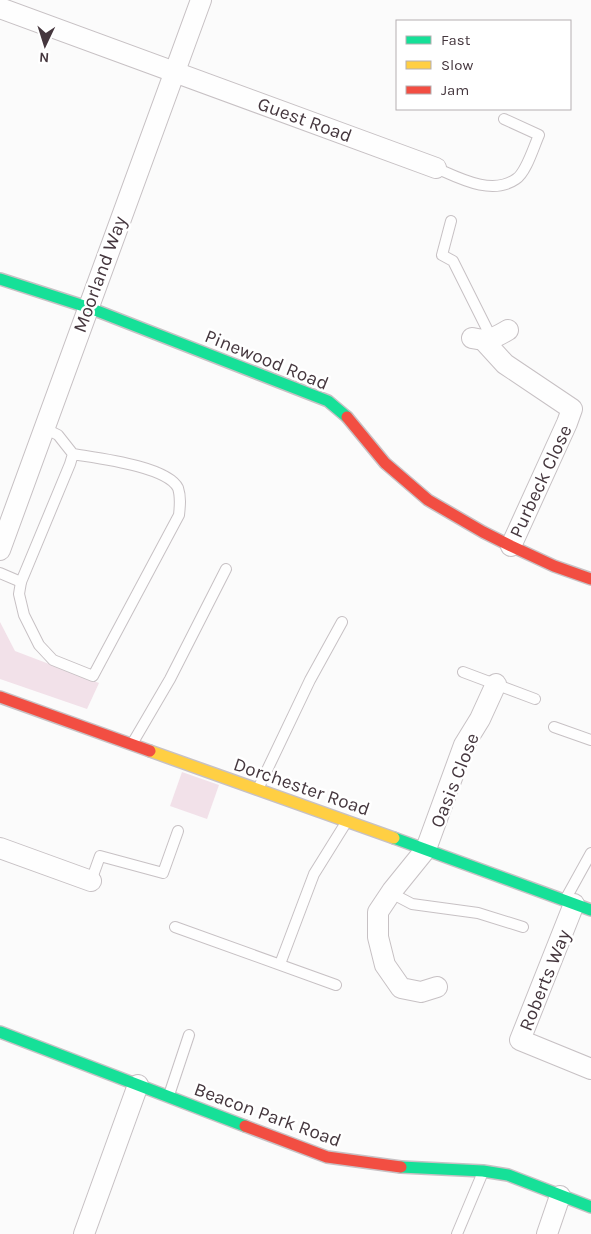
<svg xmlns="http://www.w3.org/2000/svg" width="591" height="1234" font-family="Karla,sans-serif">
<rect width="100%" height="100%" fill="#fbfbfb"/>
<g fill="#f2e1e9">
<path d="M 0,622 L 15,651 L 99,683 L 87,709 L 0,679 Z"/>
<path d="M 182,772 L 219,785 L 207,819 L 170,806 Z"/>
</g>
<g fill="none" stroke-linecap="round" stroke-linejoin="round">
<g stroke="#c7c1c4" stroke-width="12">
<g id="lane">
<path d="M 436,168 C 459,178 492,196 516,179 C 526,173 534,146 539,135 L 504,119"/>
<path d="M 451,221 L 442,255 L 453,261 L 492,339"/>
<path d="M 44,428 L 58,435 L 73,454 L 70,464 L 21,582 L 19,594 L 24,615 L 39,645 L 53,660 L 93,676 L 179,515 C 180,506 181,497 178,488 C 167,466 96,458 73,454"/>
<path d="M 0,573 L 21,582"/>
<path d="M 463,672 L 535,699"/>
<path d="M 554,727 L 591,740"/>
<path d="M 132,744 L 170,679 L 226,569"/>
<path d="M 258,789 L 310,680 L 342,622"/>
<path d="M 91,881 L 100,856 L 163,873 L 178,831"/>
<path d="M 391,893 L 412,904 L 478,913 L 523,927"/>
<path d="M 565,900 L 591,853"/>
<path d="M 175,927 L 336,985"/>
<path d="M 280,964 L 314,874 L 347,821"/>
<path d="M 169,1095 L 189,1035"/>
<path d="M 457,1234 L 483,1172"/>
</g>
</g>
<g stroke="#c7c1c4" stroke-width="22">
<g id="street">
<path d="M 0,8 L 436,168"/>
<path d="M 472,338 C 489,342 494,338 508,330"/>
<path d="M 484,341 L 505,364 L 572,409 L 567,423 L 511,546"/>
<path d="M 0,550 L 201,0"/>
<path d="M 0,848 L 91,881"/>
<path d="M 574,904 L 520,1040 L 591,1069"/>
<path d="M 437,987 L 421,992 L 401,988 L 385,965 L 378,937 L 378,912 L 392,891 L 426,849 L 464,745 L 480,719 L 496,684"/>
<path d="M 84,1234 L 138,1085"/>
<path d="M 547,1234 L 560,1196"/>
</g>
</g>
<g stroke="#c7c1c4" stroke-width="14">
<g id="fast">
<path d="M 0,279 L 87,307 L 328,401 L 347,417"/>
<path d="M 394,838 L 591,910"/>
<path d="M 0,1032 L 245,1126"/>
<path d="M 401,1167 L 483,1171 L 508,1175 L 591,1207"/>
</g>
</g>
<g stroke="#c7c1c4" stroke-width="14">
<path id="slow" d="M 150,751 L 394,838"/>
</g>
<g stroke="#c7c1c4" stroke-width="14">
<g id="jam">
<path d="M 347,417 L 385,463 L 428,500 L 483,532 L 511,546 L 554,566 L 591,579"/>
<path d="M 0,697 L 150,751"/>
<path d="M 245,1126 L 327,1157 L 401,1167"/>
</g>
</g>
<use href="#lane" stroke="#fefefe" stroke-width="10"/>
<use href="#street" stroke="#fefefe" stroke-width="20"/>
<use href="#fast" stroke="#16e098" stroke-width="11"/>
<use href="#slow" stroke="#ffcf43" stroke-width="11"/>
<use href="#jam" stroke="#f24e42" stroke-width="11"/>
</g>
<g text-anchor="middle" stroke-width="5" stroke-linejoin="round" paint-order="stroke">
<g font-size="19" fill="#45373e" stroke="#fff">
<text transform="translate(305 119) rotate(20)" y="7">Guest Road</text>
<text transform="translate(99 274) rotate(-70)" y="7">Moorland Way</text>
<text transform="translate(267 359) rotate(22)" y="7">Pinewood Road</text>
<text transform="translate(540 481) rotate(-65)" y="7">Purbeck Close</text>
<text transform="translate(454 780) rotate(-68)" y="7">Oasis Close</text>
<text transform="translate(302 786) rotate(19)" y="7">Dorchester Road</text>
<text transform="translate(544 980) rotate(-68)" y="7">Roberts Way</text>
<text transform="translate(268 1114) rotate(20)" y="7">Beacon Park Road</text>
</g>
</g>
<rect x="396" y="20" width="175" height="90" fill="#ffffff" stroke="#b5afb2"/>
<rect x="406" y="36" width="25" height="8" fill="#16e098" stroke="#b5afb2"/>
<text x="441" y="45" font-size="15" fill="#45373e">Fast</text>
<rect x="406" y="61" width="25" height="8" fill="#ffcf43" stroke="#b5afb2"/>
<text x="441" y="70" font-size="15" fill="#45373e">Slow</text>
<rect x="406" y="86" width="25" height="8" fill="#f24e42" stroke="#b5afb2"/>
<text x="441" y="95" font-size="15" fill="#45373e">Jam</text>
<g transform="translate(45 45) rotate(184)" stroke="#ffffff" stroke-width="4" paint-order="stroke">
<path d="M0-4L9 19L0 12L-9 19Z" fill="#45373e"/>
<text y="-8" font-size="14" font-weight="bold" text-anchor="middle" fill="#45373e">N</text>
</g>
</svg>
